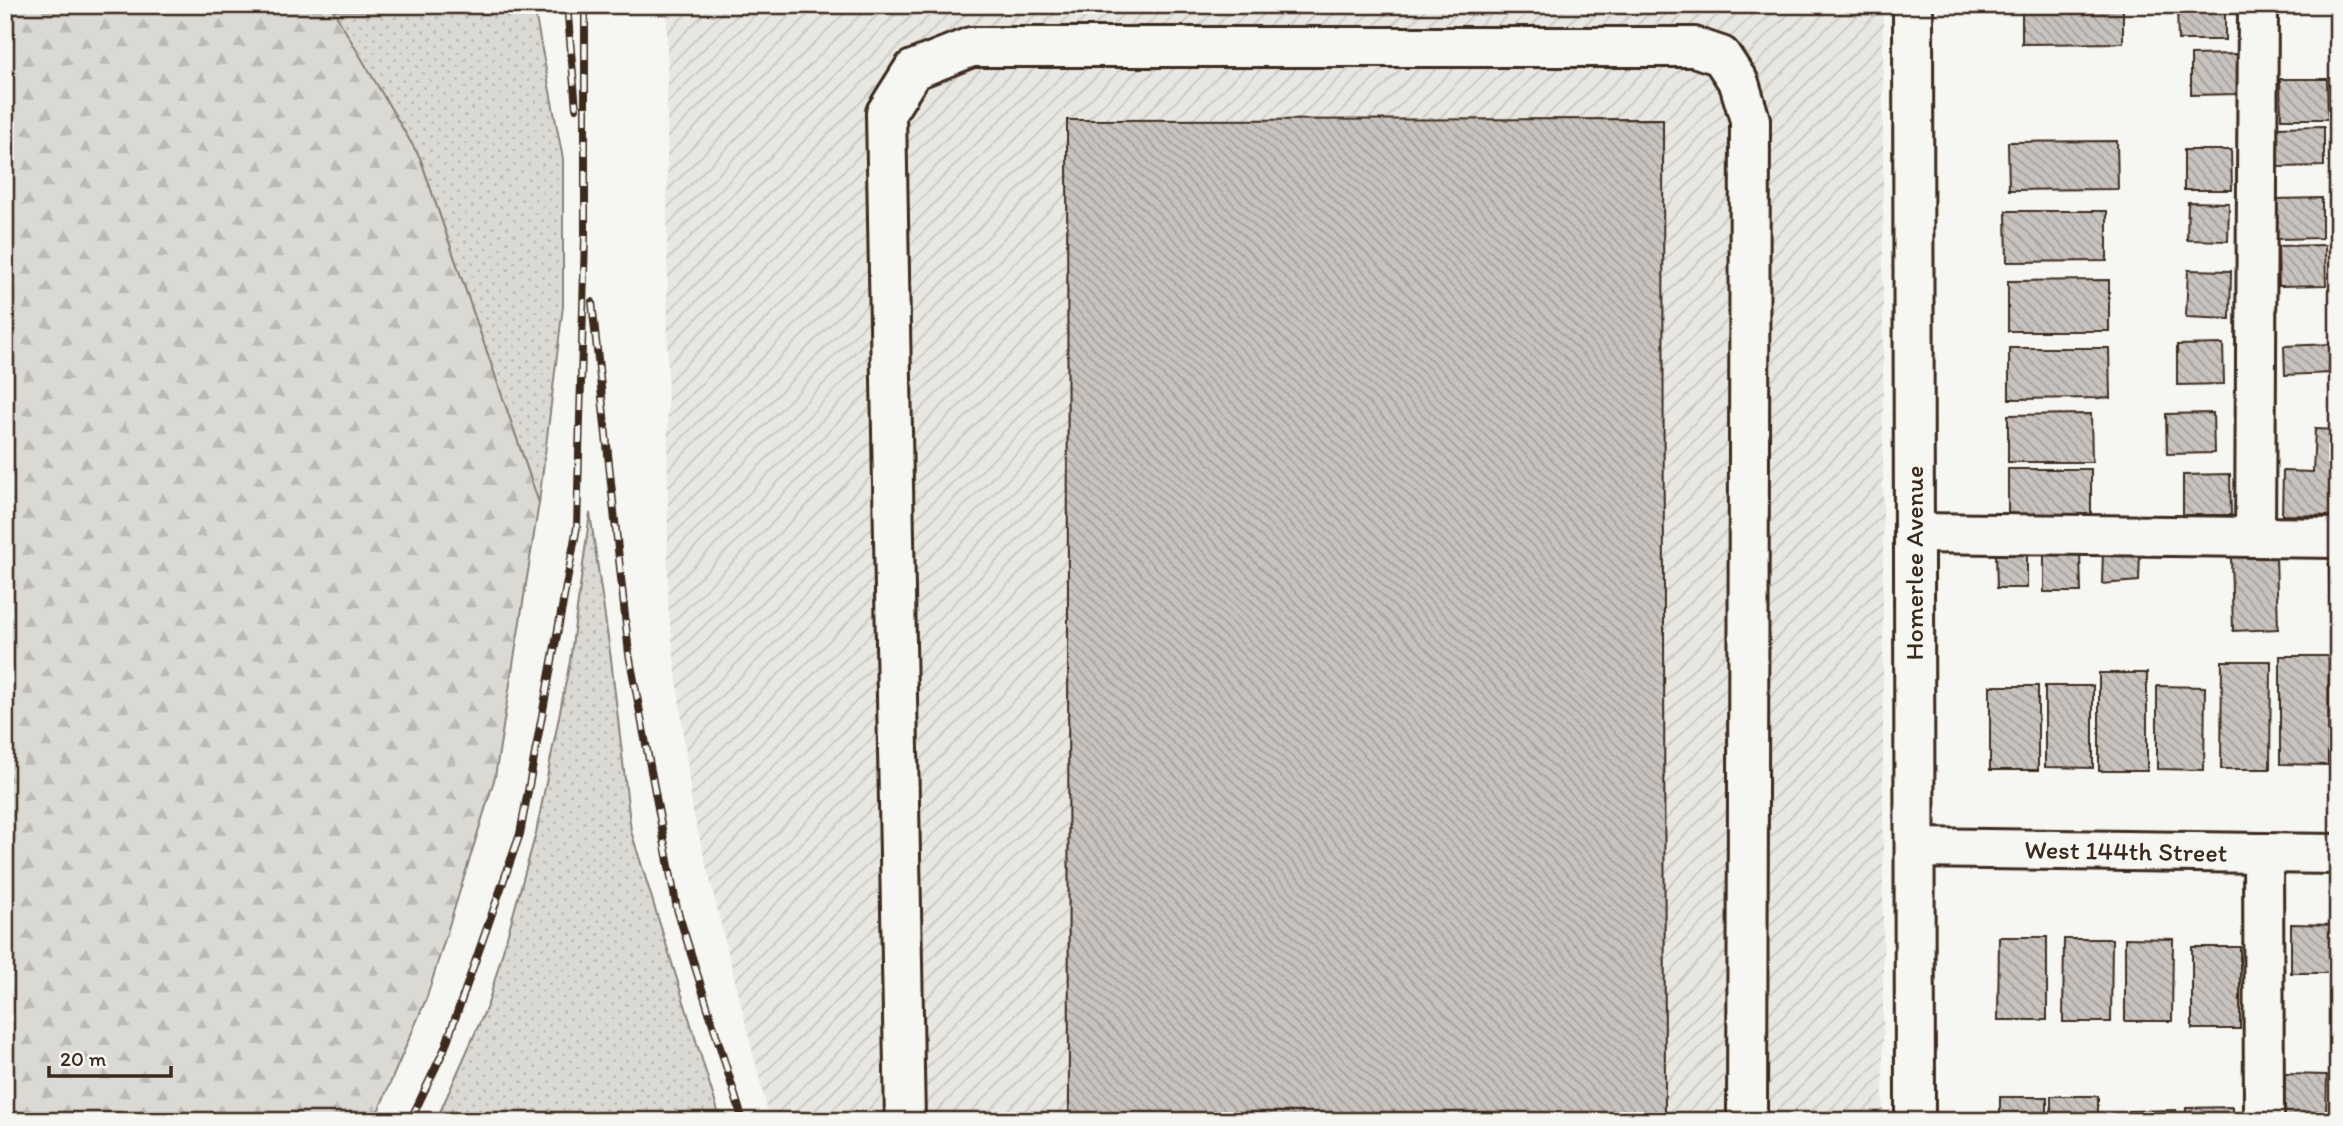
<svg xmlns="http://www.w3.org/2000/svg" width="2343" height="1126" font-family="Itim,sans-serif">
<defs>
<pattern id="industrial-furrows" width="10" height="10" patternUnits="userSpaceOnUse" patternTransform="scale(1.75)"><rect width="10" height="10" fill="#e8e7e2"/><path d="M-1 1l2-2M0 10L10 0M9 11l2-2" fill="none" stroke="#c8c6c1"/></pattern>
<pattern id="grass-dots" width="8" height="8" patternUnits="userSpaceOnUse" patternTransform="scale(1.75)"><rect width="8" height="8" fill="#dad9d3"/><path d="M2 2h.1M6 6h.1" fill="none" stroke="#bcbab5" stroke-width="1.8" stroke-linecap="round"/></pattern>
<pattern id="forest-firs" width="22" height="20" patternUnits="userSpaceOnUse" patternTransform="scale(1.75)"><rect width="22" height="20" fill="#dad9d3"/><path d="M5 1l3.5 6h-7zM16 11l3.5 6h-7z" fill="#bcbab5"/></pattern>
<pattern id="building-back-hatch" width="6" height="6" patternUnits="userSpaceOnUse" patternTransform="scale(1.75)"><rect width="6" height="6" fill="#c8c3be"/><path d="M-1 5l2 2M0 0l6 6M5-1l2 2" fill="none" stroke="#a49f9a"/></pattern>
</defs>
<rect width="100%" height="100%" fill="#f6f6f2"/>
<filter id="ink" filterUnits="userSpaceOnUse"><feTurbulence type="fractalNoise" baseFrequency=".0143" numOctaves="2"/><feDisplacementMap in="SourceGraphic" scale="14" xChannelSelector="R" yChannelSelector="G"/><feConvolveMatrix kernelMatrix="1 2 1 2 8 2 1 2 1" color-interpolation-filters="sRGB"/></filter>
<g filter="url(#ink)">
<path fill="url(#industrial-furrows)" d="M 667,5 L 1883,5 L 1883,1121 L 770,1121 L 693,812 L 668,606 Z"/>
<g fill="url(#grass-dots)" stroke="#8a8278" stroke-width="2">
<path d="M 332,10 L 535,13 L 563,159 L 563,306 L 539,503 L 420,158 Z"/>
<path d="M 590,513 L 611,659 L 631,831 L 721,1121 L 436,1121 L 488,1004 L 536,833 L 570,661 Z"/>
</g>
<path fill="url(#forest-firs)" stroke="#8a8278" stroke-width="2" d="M 5,5 L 534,5 L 535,13 L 333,10 L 420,158 L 539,503 L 495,777 L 427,997 L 374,1121 L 5,1121 Z"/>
<g fill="url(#building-back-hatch)" stroke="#3b2a1e" stroke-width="2">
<path d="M 2022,5 L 2123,5 L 2123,43 L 2022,44 Z"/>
<path d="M 2177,5 L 2225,5 L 2225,40 L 2178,40 Z"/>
<path d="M 2237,54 L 2238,94 L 2191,95 L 2191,55 Z"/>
<path d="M 2280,79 L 2327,79 L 2328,119 L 2281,119 Z"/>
<path d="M 1663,119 L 1665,1121 L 1069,1121 L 1067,120 Z"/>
<path d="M 2324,126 L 2324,166 L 2277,167 L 2277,127 Z"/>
<path d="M 2117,141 L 2118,189 L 2009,190 L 2008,142 Z"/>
<path d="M 2184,150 L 2231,150 L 2232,190 L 2184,190 Z"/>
<path d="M 2322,198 L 2322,238 L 2275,239 L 2275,199 Z"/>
<path d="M 2188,202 L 2229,203 L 2228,241 L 2187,240 Z"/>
<path d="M 2006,211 L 2107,211 L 2107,261 L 2007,262 Z"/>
<path d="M 2325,245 L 2326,285 L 2279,286 L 2278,246 Z"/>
<path d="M 2188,270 L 2231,271 L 2230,319 L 2186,317 Z"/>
<path d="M 2109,280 L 2109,331 L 2008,331 L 2008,281 Z"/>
<path d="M 2223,344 L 2224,384 L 2177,385 L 2177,345 Z"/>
<path d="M 2331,344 L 2332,373 L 2285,375 L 2284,346 Z"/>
<path d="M 2009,348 L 2109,348 L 2110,398 L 2009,399 Z"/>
<path d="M 2213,413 L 2214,453 L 2167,454 L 2166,414 Z"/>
<path d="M 2091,414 L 2092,462 L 2008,462 L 2008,415 Z"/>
<path d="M 2315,429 L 2338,430 L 2338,516 L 2282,515 L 2283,471 L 2313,472 Z"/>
<path d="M 2008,469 L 2091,469 L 2091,516 L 2008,517 Z"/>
<path d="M 2230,474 L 2231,515 L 2183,515 L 2183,475 Z"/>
<path d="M 2103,551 L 2140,552 L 2139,581 L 2102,584 Z"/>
<path d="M 2080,552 L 2081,592 L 2044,592 L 2044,553 Z"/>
<path d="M 1996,554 L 2027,554 L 2027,588 L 1997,588 Z"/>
<path d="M 2276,555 L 2278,629 L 2233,631 L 2231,556 Z"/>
<path d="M 2329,564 L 2338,564 L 2338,604 L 2330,604 Z"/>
<path d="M 2280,656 L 2329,656 L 2328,765 L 2280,764 Z"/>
<path d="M 2222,661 L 2271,661 L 2270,769 L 2221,769 Z"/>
<rect x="2099" y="673" width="48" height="98"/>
<rect x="1990" y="686" width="48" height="84"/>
<path d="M 2045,686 L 2093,686 L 2093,768 L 2045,767 Z"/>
<path d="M 2157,686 L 2205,687 L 2204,770 L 2157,769 Z"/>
<path d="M 2291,924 L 2338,925 L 2338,973 L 2291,973 Z"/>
<path d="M 1999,937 L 2047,937 L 2047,1020 L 1998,1020 Z"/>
<path d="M 2125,938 L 2173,939 L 2172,1021 L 2125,1021 Z"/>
<path d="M 2064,939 L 2112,939 L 2111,1022 L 2063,1022 Z"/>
<rect x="2192" y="947" width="48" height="82"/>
<path d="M 2285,1074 L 2327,1075 L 2326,1119 L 2284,1117 Z"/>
<rect x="2051" y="1096" width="47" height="25"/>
<rect x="2000" y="1097" width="47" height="24"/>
<path d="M 2233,1107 L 2233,1121 L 2186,1121 L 2186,1108 Z"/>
<path d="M 2176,1110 L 2176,1121 L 2129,1121 L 2129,1111 Z"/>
</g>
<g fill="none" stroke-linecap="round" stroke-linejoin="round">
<g stroke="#3b2a1e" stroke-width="44">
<g id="minor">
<path d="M 1913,5 L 1915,1121"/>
<path d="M 1914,533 L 2338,538"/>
<path d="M 2255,537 L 2258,5"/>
<path d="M 1915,848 L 2338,854"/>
<path d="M 2263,853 L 2264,1121"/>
<path d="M 905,1121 L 886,113 L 913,70 L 971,47 L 1694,47 L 1721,56 L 1739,83 L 1750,120 L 1747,1121"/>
</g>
</g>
<use href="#minor" stroke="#f6f6f2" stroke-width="38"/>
<g stroke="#3b2a1e" stroke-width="8">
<g id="rail">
<path d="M 567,5 L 576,108"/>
<path d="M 592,302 L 629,654 L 677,909 L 743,1121"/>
<path d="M 410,1121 L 444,1050 L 520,834 L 577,527 L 585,236 L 585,5"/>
</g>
</g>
<use href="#rail" stroke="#f6f6f2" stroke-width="5" stroke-dasharray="16" stroke-linecap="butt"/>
</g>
</g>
<g text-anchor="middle" stroke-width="5" stroke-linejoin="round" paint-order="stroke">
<g font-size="26" fill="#3b2a1e" stroke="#f6f6f2">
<text transform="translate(1914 563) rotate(-90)" y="9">Homerlee Avenue</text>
<text transform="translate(2126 851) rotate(1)" y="9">West 144th Street</text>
</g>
</g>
<rect width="2343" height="1126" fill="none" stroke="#f6f6f2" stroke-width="28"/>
<rect x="14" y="14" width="2315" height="1098" fill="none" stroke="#3b2a1e" stroke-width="2.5" filter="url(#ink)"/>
<path d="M49 1066v10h122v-10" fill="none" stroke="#3b2a1e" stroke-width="3.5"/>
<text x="60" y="1066" font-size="21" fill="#3b2a1e" stroke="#f6f6f2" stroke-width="5" paint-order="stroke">20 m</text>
</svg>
